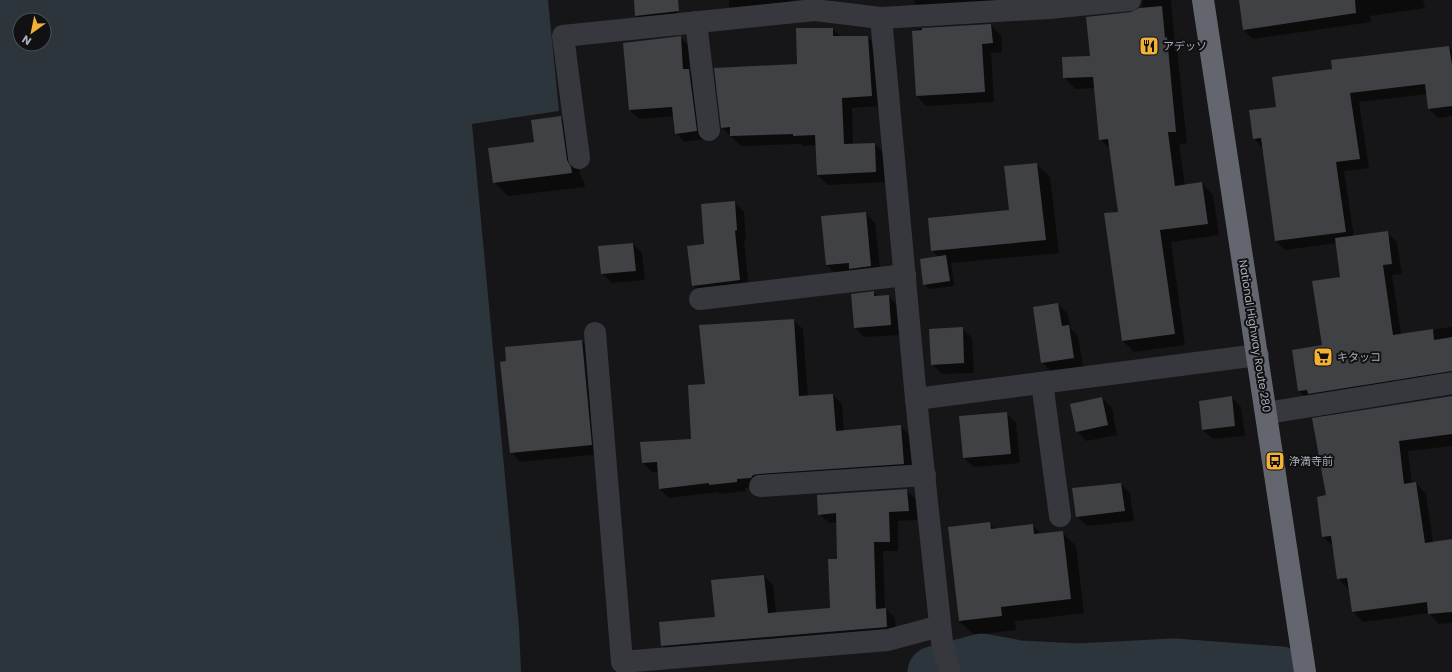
<svg xmlns="http://www.w3.org/2000/svg" width="1452" height="672" font-family="Poppins,'Noto Sans JP',sans-serif">
<rect width="100%" height="100%" fill="#161618"/>
<path fill="#2c353c" fill-rule="evenodd" d="M 0,0 L 548,0 L 559,111 L 472,124 L 519,627 L 521,672 L 0,672 ZM 20,20 L 44,20 L 44,44 L 20,44 Z"/>
<g fill="#0007">
<path d="M 635,0 L 676,0 L 678,22 L 646,25 L 636,16 Z"/>
<path d="M 729,0 L 793,0 L 794,10 L 739,16 L 729,6 Z"/>
<path d="M 914,0 L 997,0 L 997,7 L 923,11 L 915,3 Z"/>
<path d="M 1143,0 L 1171,0 L 1175,48 L 1177,50 L 1187,143 L 1179,144 L 1185,186 L 1202,183 L 1213,195 L 1219,235 L 1171,242 L 1185,345 L 1134,352 L 1123,341 L 1119,212 L 1111,150 L 1100,139 L 1095,88 L 1075,89 L 1064,77 L 1091,57 L 1132,13 L 1138,11 L 1142,6 Z"/>
<path d="M 1240,0 L 1423,0 L 1425,8 L 1370,16 L 1371,22 L 1253,39 L 1244,30 Z"/>
<path d="M 991,25 L 1001,35 L 1002,52 L 991,53 L 994,102 L 926,106 L 917,96 L 917,29 Z"/>
<path d="M 833,29 L 841,37 L 867,37 L 877,46 L 881,106 L 852,108 L 853,145 L 875,144 L 885,154 L 886,182 L 828,185 L 818,175 L 816,145 L 804,146 L 801,144 L 741,146 L 722,127 L 798,65 Z"/>
<path d="M 680,37 L 689,46 L 690,72 L 697,78 L 705,139 L 684,142 L 676,133 L 674,116 L 639,119 L 630,110 L 624,44 Z"/>
<path d="M 1449,47 L 1452,50 L 1452,116 L 1438,118 L 1429,109 L 1427,94 L 1359,102 L 1369,168 L 1344,171 L 1354,237 L 1387,232 L 1397,242 L 1402,274 L 1392,275 L 1401,334 L 1452,327 L 1452,382 L 1309,401 L 1299,391 L 1293,350 L 1323,346 L 1341,278 L 1336,243 L 1285,250 L 1276,241 L 1263,148 L 1254,139 L 1277,108 L 1334,70 Z"/>
<path d="M 560,117 L 575,131 L 580,175 L 584,182 L 585,187 L 508,196 L 494,182 Z"/>
<path d="M 1036,164 L 1050,177 L 1059,253 L 951,263 L 954,286 L 929,289 L 924,284 L 939,257 L 932,251 L 1010,211 Z"/>
<path d="M 735,202 L 744,212 L 746,240 L 744,240 L 749,290 L 702,295 L 693,285 L 706,245 Z"/>
<path d="M 866,213 L 875,223 L 881,276 L 836,275 L 827,265 Z"/>
<path d="M 633,244 L 642,253 L 645,280 L 612,283 L 602,273 Z"/>
<path d="M 873,292 L 878,297 L 889,296 L 898,306 L 901,335 L 864,337 L 855,327 Z"/>
<path d="M 1058,304 L 1068,314 L 1070,328 L 1078,336 L 1083,367 L 1052,372 L 1042,362 Z"/>
<path d="M 793,320 L 803,329 L 808,397 L 833,395 L 842,404 L 844,431 L 901,426 L 910,436 L 913,473 L 745,488 L 746,491 L 720,494 L 718,492 L 669,498 L 660,489 L 659,472 L 652,472 L 643,463 L 692,440 L 706,385 Z"/>
<path d="M 962,328 L 972,338 L 974,373 L 942,374 L 932,364 Z"/>
<path d="M 582,341 L 592,351 L 601,454 L 520,462 L 511,452 Z"/>
<path d="M 1232,397 L 1241,407 L 1245,436 L 1213,439 L 1203,430 Z"/>
<path d="M 1452,397 L 1452,446 L 1408,451 L 1412,484 L 1416,483 L 1426,494 L 1433,543 L 1452,540 L 1452,623 L 1439,624 L 1429,613 L 1363,622 L 1353,612 L 1350,588 L 1348,589 L 1338,578 L 1334,547 L 1323,537 L 1327,496 Z"/>
<path d="M 1102,398 L 1112,408 L 1117,435 L 1086,441 L 1077,431 Z"/>
<path d="M 1006,413 L 1016,423 L 1020,463 L 974,467 L 964,458 Z"/>
<path d="M 1121,484 L 1130,493 L 1134,521 L 1087,526 L 1077,517 Z"/>
<path d="M 906,490 L 916,499 L 917,520 L 898,521 L 898,551 L 883,551 L 885,608 L 895,618 L 896,636 L 671,655 L 662,646 L 716,618 L 764,576 L 773,585 L 776,613 L 831,609 L 838,560 L 837,523 L 829,523 L 819,514 Z"/>
<path d="M 989,523 L 995,529 L 1033,525 L 1042,535 L 1062,532 L 1076,546 L 1084,613 L 1015,621 L 1016,630 L 974,635 L 959,621 Z"/>
</g>
<g fill="none" stroke-linecap="round" stroke-linejoin="round">
<path stroke="#2c353c" stroke-width="51" d="M 933,672 L 982,659 L 1019,666 L 1077,669 L 1174,664 L 1281,672"/>
</g>
<g fill="#404145">
<path d="M 634,0 L 678,0 L 679,11 L 635,16 Z"/>
<path d="M 1239,0 L 1355,0 L 1356,13 L 1243,30 Z"/>
<path d="M 1162,6 L 1165,38 L 1167,37 L 1176,132 L 1168,132 L 1175,186 L 1202,182 L 1208,224 L 1160,230 L 1175,334 L 1122,341 L 1104,213 L 1118,212 L 1108,139 L 1099,140 L 1093,77 L 1063,78 L 1062,57 L 1090,56 L 1086,17 L 1131,12 L 1139,8 Z"/>
<path d="M 991,24 L 993,43 L 982,44 L 985,92 L 916,96 L 912,31 L 922,30 L 922,28 Z"/>
<path d="M 796,28 L 833,28 L 833,36 L 868,36 L 872,96 L 842,98 L 844,144 L 875,143 L 876,172 L 817,175 L 815,135 L 793,136 L 793,134 L 730,136 L 730,127 L 721,128 L 714,68 L 797,64 Z"/>
<path d="M 681,36 L 683,69 L 689,69 L 697,131 L 675,134 L 672,107 L 629,110 L 623,43 Z"/>
<path d="M 1449,46 L 1452,65 L 1452,106 L 1428,109 L 1425,84 L 1350,93 L 1360,159 L 1336,162 L 1346,232 L 1275,241 L 1261,138 L 1253,139 L 1249,110 L 1276,107 L 1272,77 L 1332,69 L 1331,60 Z"/>
<path d="M 561,116 L 567,160 L 571,167 L 572,173 L 493,183 L 488,148 L 534,142 L 531,120 Z"/>
<path d="M 1037,163 L 1046,240 L 931,251 L 928,218 L 1009,210 L 1004,166 Z"/>
<path d="M 735,201 L 737,230 L 735,231 L 740,280 L 692,286 L 687,246 L 704,244 L 701,204 Z"/>
<path d="M 866,212 L 871,266 L 849,269 L 849,263 L 826,265 L 821,216 Z"/>
<path d="M 1388,231 L 1392,264 L 1383,265 L 1393,335 L 1433,329 L 1434,340 L 1452,337 L 1452,371 L 1308,394 L 1307,390 L 1298,391 L 1292,350 L 1322,345 L 1312,281 L 1340,277 L 1335,238 Z"/>
<path d="M 633,243 L 636,271 L 601,274 L 598,246 Z"/>
<path d="M 946,255 L 950,281 L 923,285 L 920,259 Z"/>
<path d="M 874,291 L 874,296 L 889,295 L 891,325 L 854,328 L 851,294 Z"/>
<path d="M 1058,303 L 1062,326 L 1069,325 L 1074,358 L 1041,363 L 1033,307 Z"/>
<path d="M 794,319 L 799,396 L 833,394 L 836,431 L 901,425 L 904,464 L 759,474 L 753,475 L 751,478 L 737,479 L 737,482 L 709,485 L 709,483 L 659,489 L 657,462 L 642,463 L 640,442 L 691,439 L 688,385 L 705,384 L 699,325 Z"/>
<path d="M 963,327 L 964,363 L 931,365 L 929,329 Z"/>
<path d="M 582,340 L 592,445 L 510,453 L 500,362 L 506,361 L 505,347 Z"/>
<path d="M 1232,396 L 1235,426 L 1202,430 L 1199,401 Z"/>
<path d="M 1452,396 L 1452,434 L 1399,441 L 1404,484 L 1416,482 L 1425,543 L 1452,539 L 1452,612 L 1428,614 L 1427,602 L 1352,612 L 1347,578 L 1337,579 L 1331,536 L 1322,537 L 1317,497 L 1326,495 L 1312,418 Z"/>
<path d="M 1102,397 L 1108,425 L 1076,432 L 1070,404 Z"/>
<path d="M 1007,412 L 1011,454 L 963,458 L 959,416 Z"/>
<path d="M 1121,483 L 1125,511 L 1076,517 L 1072,488 Z"/>
<path d="M 907,489 L 909,511 L 889,512 L 890,542 L 874,542 L 876,609 L 886,608 L 887,627 L 661,646 L 659,622 L 715,617 L 711,580 L 764,575 L 768,613 L 830,608 L 828,559 L 837,559 L 836,513 L 818,515 L 817,495 Z"/>
<path d="M 990,522 L 991,529 L 1033,524 L 1034,534 L 1063,531 L 1071,599 L 1001,607 L 1002,616 L 959,621 L 948,527 Z"/>
</g>
<g fill="none" stroke-linecap="round" stroke-linejoin="round">
<g stroke="#37383d" stroke-width="22">
<path d="M 814,0 L 815,10 L 881,18 L 916,399 L 942,642 L 950,672"/>
<path d="M 881,18 L 1049,8 L 1130,0"/>
<path d="M 696,22 L 709,130"/>
<path d="M 579,158 L 563,36 L 815,10"/>
<path d="M 700,299 L 905,275"/>
<path d="M 595,333 L 622,662 L 888,640 L 940,626"/>
<path d="M 1042,383 L 1060,516"/>
<path d="M 916,399 L 1258,355"/>
<path d="M 1267,413 L 1452,383"/>
<path d="M 760,486 L 925,475"/>
</g>
<path stroke="#63666e" stroke-width="22" d="M 1203,0 L 1305,672"/>
</g>
<defs>
<g id="restaurant-square" transform="scale(1)"><rect x="-9" y="-9" width="18" height="18" rx="4" fill="#f2b134" stroke="#111113"/><path d="M-5-6h1v4h1v-4h1v4h1v-4h1v5L-1.5 .5V6h-2V.5L-5-1ZM5-6V6H3V1.5H1.5Q1.5-4 5-6Z" fill="#111"/></g>
<g id="supermarket-square" transform="scale(1)"><rect x="-9" y="-9" width="18" height="18" rx="4" fill="#f2b134" stroke="#111113"/><path d="M-6-5.5h2.5l.6 2H6L4.5 2H-2.5L-4.4-4H-6ZM-1.5 3.2a1.3 1.3 0 1 0 .1 0ZM3 3.2a1.3 1.3 0 1 0 .1 0Z" fill="#111"/></g>
<g id="bus-square" transform="scale(1)"><rect x="-9" y="-9" width="18" height="18" rx="4" fill="#f2b134" stroke="#111113"/><path d="M-5-6H5V4H4V6H2V4H-2V6H-4V4H-5ZM-3.5-4V0h7V-4ZM-3.5 1.2v1.5H-2V1.2ZM2 1.2v1.5H3.5V1.2Z" fill="#111"/></g>
</defs>
<g fill-rule="evenodd">
<use href="#restaurant-square" x="1149" y="46"/>
<use href="#supermarket-square" x="1323" y="357"/>
<use href="#bus-square" x="1275" y="461"/>
</g>
<g text-anchor="middle" stroke-width="4" stroke-linejoin="round" paint-order="stroke">
<g font-size="11" fill="#a8adb8" stroke="#111113" text-anchor="start">
<text x="1163" y="50">アデッソ</text>
<text x="1337" y="361">キタッコ</text>
<text x="1289" y="465">浄満寺前</text>
</g>
<g font-size="11" fill="#a8adb8" stroke="#111113">
<text transform="translate(1255 336) rotate(81)" y="4">National Highway Route 280</text>
</g>
</g>
<g transform="translate(32 32) rotate(213)"><circle r="19" fill="#111113" stroke="#4d4f55"/>
<path d="M0-3L7 15L0 10L-7 15Z" fill="#f2b134"/>
<text y="-6" font-size="11" font-weight="bold" text-anchor="middle" fill="#a8adb8">N</text>
</g>
</svg>
